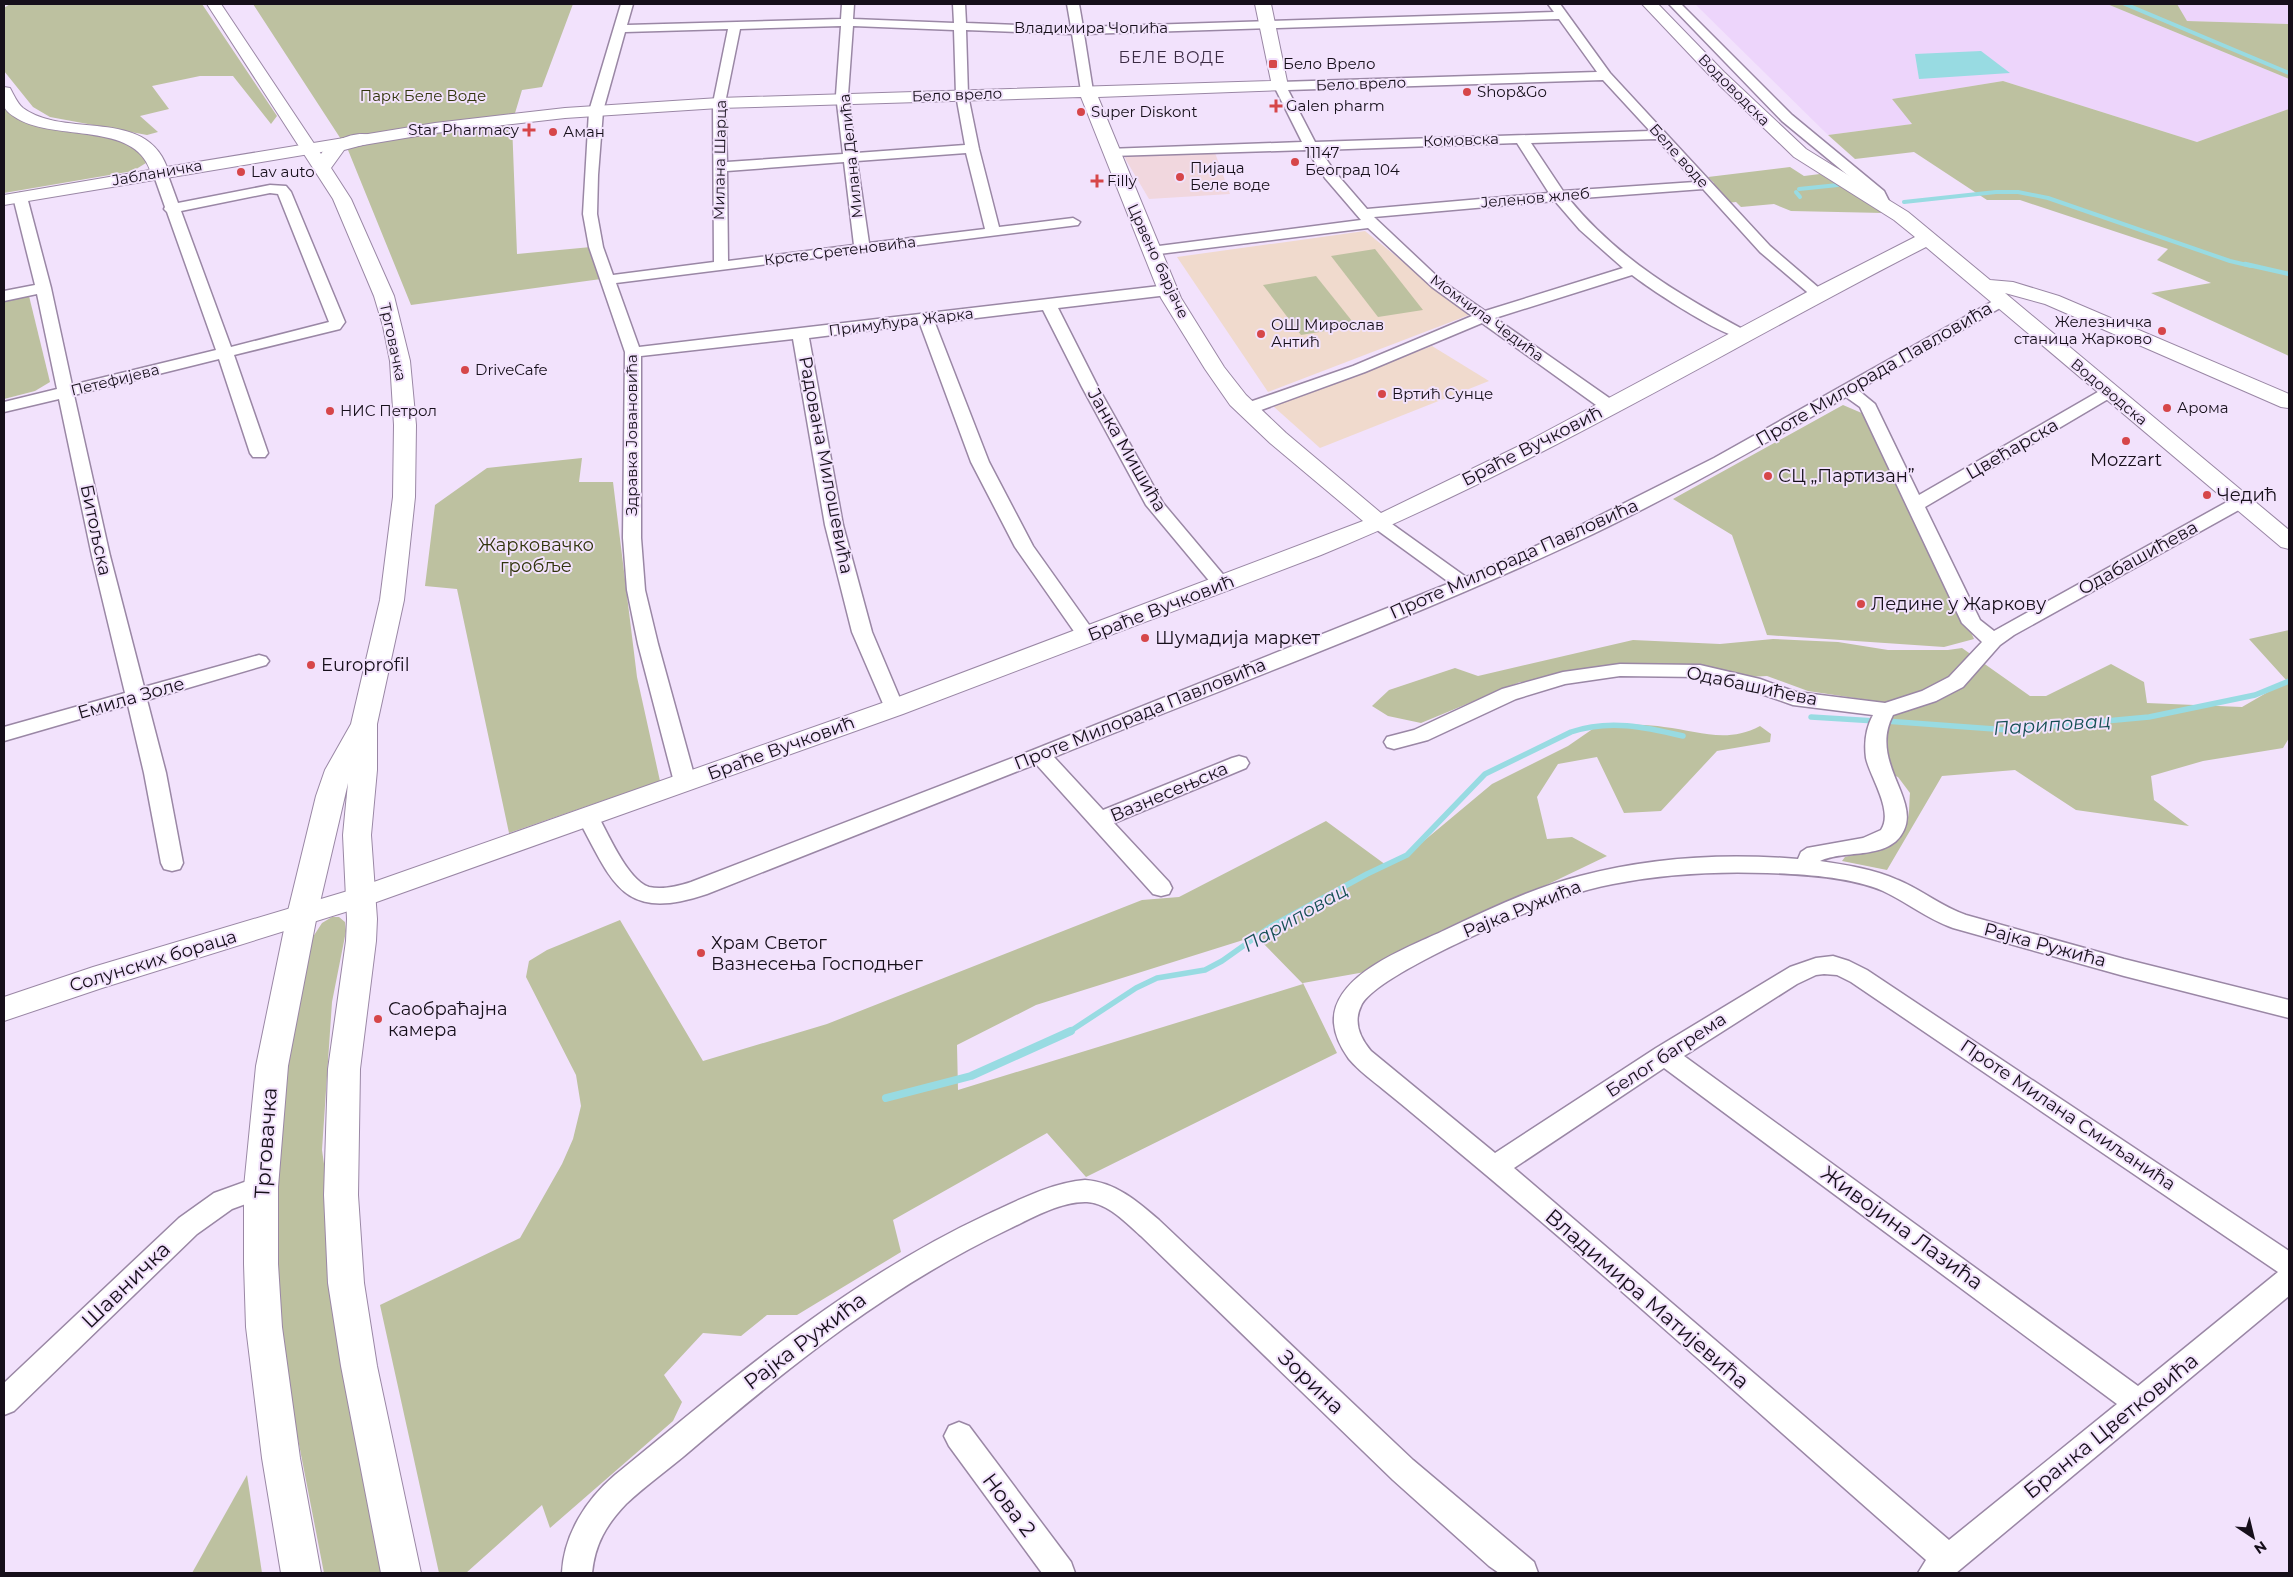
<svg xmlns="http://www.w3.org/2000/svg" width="2293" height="1577" font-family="Montserrat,sans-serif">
<rect width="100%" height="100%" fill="#f2e2fc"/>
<path fill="#f1d7de" d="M 1214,150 L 1230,194 L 1149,199 L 1126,160 L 1124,154 Z"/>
<g fill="#edd5fb">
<path d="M 1695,4 L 2107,4 L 2289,79 L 2289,109 L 2197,142 L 2003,81 L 1892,99 L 1912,124 L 1828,135 Z"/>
<path d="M 2172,4 L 2289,4 L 2289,24 L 2187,21 Z"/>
</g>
<g fill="#f0dacd">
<path d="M 1365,231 L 1469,315 L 1268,392 L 1177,257 Z"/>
<path d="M 1432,346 L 1489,381 L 1320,448 L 1273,406 Z"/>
</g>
<g fill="#bdc1a0" fill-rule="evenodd">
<path d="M 10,4 L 202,4 L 277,116 L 271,124 L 233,76 L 200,76 L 152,86 L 169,109 L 140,116 L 158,132 L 147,135 L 50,117 L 33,107 L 4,71 L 4,8 Z"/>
<path d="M 253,4 L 573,4 L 542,87 L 522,90 L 512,123 L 517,254 L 591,247 L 601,279 L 411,305 L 348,150 Z"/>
<path d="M 2107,4 L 2177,4 L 2187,21 L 2289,24 L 2289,79 Z"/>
<path d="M 2003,81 L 2197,142 L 2289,109 L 2289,356 L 2151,293 L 2211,283 L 2157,260 L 2168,249 L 2020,200 L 1987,200 L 1914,152 L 1855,159 L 1828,135 L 1912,124 L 1892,99 Z"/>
<path d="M 4,106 L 128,142 L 142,151 L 146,163 L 133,171 L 4,193 Z"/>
<path d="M 1790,167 L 1804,176 L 1820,174 L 1884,213 L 1791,211 L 1774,204 L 1741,207 L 1736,202 L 1727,203 L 1709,185 L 1714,183 L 1708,177 Z"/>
<path d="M 1375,249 L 1423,310 L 1378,317 L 1331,256 Z"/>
<path d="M 1316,276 L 1356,326 L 1301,335 L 1263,285 Z"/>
<path d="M 29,296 L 50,382 L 35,391 L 4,399 L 4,302 Z"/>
<path d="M 1843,405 L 1864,414 L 1938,558 L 1974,639 L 1944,647 L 1767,635 L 1732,535 L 1673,499 Z"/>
<path d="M 582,458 L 579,482 L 613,482 L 637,677 L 660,781 L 509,833 L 457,589 L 425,586 L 435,505 L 487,468 Z"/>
<path d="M 2289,630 L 2289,738 L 2283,748 L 2203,761 L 2151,776 L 2154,800 L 2189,826 L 2076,810 L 2015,770 L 1942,776 L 1887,870 L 1842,861 L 1845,857 C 1866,852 1894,844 1906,824 C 1910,817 1909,801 1910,793 L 1898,777 L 1882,771 L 1888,703 L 1808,691 L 1767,676 L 1730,678 L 1684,670 L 1545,682 L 1520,682 L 1421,723 L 1388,716 L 1372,706 L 1389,690 L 1455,668 L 1478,676 L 1633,640 L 1720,644 L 1773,639 L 1838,642 L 1888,650 L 1948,650 L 1962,648 L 2030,696 L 2046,696 L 2111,664 L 2144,682 L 2147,703 L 2242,707 L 2287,681 L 2249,639 Z"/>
<path d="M 1613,724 C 1630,725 1647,724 1664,727 C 1699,731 1726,744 1760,726 L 1771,734 L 1770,742 L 1717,751 L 1661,811 L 1624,813 L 1597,757 L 1558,764 L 1537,797 L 1547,839 L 1572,837 L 1607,856 L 1365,972 L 1303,983 L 1337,1053 L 1086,1177 L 1047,1133 L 893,1220 L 901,1252 L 797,1315 L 767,1315 L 741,1336 L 703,1333 L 664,1375 L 682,1402 L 673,1421 L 550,1528 L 542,1505 L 466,1573 L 439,1573 L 380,1305 L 520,1238 L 562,1164 L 573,1139 L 581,1106 L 576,1075 L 526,977 L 529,961 L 547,950 L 620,920 L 703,1061 L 827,1024 L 1142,900 L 1179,897 L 1326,821 L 1386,865 L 1330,896 L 1407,855 L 1492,784 L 1568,746 L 1597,726 ZM 1256,936 L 1303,984 L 958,1090 L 957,1045 L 1036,1005 Z"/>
<path d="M 332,917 L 339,917 L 345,922 L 346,931 L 332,1002 L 322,1150 L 378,1541 L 385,1573 L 324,1573 L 290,1398 L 278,1319 L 275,1261 L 280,1109 L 309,943 L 322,923 Z"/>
<path d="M 247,1475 L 262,1573 L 192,1573 Z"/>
</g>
<path fill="#98dbe2" d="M 1981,51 L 2010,73 L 1919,79 L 1915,54 Z"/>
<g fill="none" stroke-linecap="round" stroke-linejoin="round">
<g stroke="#98dbe2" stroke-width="4">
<path d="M 2125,4 L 2289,73"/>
<path d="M 1799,189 L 1838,185"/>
<path d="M 1796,192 L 1800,197"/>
<path d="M 1904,202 L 1996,192 L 2018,192 L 2048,198 L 2230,261 L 2251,266"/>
</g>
<path stroke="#98dbe2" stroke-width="4.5" d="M 2245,264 L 2289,274"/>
<g stroke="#98dbe2" stroke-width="5.5">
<path d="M 1811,717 L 1876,721"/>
<path d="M 1885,721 L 2008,730 L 2149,717 L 2255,695 L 2289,681"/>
<path d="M 1069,1032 L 1136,988 L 1157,978 L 1205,970 L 1222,961 L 1270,927 L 1367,874 L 1407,855 L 1485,774 L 1571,732 C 1609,719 1645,727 1683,736"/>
</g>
<path stroke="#98dbe2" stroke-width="8" d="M 886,1098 L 971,1076 L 1071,1031"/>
<g stroke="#9a87a5" stroke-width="3">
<g id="street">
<path d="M 621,4 L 633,4 L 627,25 L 841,19 L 842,4 L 854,4 L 853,19 L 954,23 L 953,4 L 965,4 L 966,23 L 1071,27 L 1067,4 L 1079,4 L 1083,27 L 1554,12 L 1548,4 L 1560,4 L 1610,73 L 1770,246 L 1826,294 L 1823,297 L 1813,297 L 1760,252 L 1703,189 L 1569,199 C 1618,259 1681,296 1748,332 L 1750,335 L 1748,338 C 1730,343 1649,288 1632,275 L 1495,318 L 1615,402 L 1617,406 L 1615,410 L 1603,410 L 1482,323 L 1365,372 L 1253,413 L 1241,413 L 1239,409 L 1241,405 L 1353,366 L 1472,316 L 1432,287 L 1368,228 L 1151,255 L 1144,251 L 1151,247 L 1361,220 L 1325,178 L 1307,150 L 1112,156 L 1107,155 L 1105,152 L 1107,149 L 1302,142 L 1274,86 L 1280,82 L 1597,72 L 1559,19 L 1084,34 L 1093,91 L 1087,95 L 1081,91 L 1072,34 L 966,30 L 968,95 L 979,149 L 999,227 L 1073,218 L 1080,222 L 1078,225 L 616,283 L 639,347 L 1168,285 L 1173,287 L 1176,290 L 1173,293 L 1168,295 L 1058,308 L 1098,387 L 1163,503 L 1232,585 L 1230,589 L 1223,591 L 1216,589 L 1146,505 L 1082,387 L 1043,310 L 935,323 L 989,462 L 1033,546 L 1097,636 L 1094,640 L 1087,642 L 1080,640 L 1015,547 L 971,462 L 920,324 L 809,338 L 843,525 L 872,632 L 904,708 L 901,713 L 894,715 L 887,713 L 852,632 L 825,525 L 793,339 L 641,356 L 641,538 L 645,590 L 658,644 L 696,782 L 692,787 L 685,789 L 678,787 L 674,782 L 638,644 L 627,590 L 623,538 L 625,352 L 589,247 L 583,214 L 589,111 ZM 841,26 L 836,95 L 843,154 L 727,162 L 725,103 L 740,29 ZM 853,26 L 954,30 L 956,95 L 965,145 L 856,153 L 848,95 ZM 728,29 L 713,103 L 714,262 L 613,275 L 603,247 L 597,214 L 598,175 L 603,111 L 625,32 ZM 1603,80 L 1650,131 L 1315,142 L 1288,90 ZM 1657,139 L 1695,182 L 1563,191 L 1531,143 ZM 1517,143 L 1549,193 L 1367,209 L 1335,172 L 1320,150 ZM 966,153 L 985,229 L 869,243 L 857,161 ZM 844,162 L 854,245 L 728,261 L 727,171 ZM 1555,201 L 1580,230 L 1623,268 L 1485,311 L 1442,281 L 1374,217 Z"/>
<path d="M 1669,4 L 1681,4 L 1792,115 L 1884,191 L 1890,203 L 1888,206 L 1878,206 L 1873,196 L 1782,121 Z"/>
<path d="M 160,169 L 167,173 L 178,203 L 270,185 L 286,186 L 291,192 L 345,322 L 340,329 L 234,355 L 268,453 L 265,457 L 253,457 L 250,453 L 219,359 L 74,395 L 110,556 L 144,687 L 259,655 L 266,657 L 269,661 L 266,665 L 147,700 L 166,773 L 183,863 L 180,869 L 172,871 L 164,869 L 161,863 L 144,773 L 128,705 L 4,741 L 4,727 L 125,693 L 92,556 L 59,399 L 4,412 L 4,402 L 57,389 L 37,294 L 4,301 L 4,291 L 35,285 L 13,197 L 20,193 L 27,197 L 51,288 L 72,385 L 216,350 L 167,212 L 164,209 L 165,207 L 153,173 ZM 270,193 L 278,194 L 329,322 L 231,347 L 181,211 Z"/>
<path d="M 2002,296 L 2007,298 L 2010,301 L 2007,304 L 1858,390 L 1875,404 L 1919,495 L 2103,389 L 2115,389 L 2117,392 L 2115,395 L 1925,507 L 1980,620 L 1994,631 L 2234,498 L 2246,498 L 2249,502 L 2246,506 L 2014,635 L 2000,645 L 1963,687 L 1936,701 L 1893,715 C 1869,761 1919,798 1904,830 C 1890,861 1845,849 1820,861 C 1846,865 1874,869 1898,880 C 1922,890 1942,907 1966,915 L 2124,959 L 2289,1000 L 2289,1018 L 2124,976 L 1953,928 C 1927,919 1907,902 1883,891 C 1851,877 1802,874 1767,873 C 1716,871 1664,874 1613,884 C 1597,887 1581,891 1566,897 C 1529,910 1374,975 1361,1006 C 1353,1022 1360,1038 1371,1051 L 1495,1153 L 1656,1048 L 1790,967 L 1816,958 L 1833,956 L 1849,961 L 1867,970 L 2289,1251 L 2289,1296 L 1956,1573 L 1918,1573 L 1926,1560 C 1769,1423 1615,1282 1455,1149 C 1431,1129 1408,1109 1384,1090 C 1372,1080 1359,1071 1349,1059 C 1341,1048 1335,1036 1334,1023 C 1331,974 1410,947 1445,930 C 1489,909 1533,888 1580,876 C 1651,857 1725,853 1798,859 L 1801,852 L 1807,848 L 1863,838 L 1881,830 C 1894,811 1870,777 1866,758 C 1864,743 1866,728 1873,715 L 1793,705 L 1747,689 L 1700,677 L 1620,676 L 1565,684 L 1516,699 L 1428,740 L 1394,749 L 1387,747 L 1384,742 L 1387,737 L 1414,730 L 1502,689 L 1563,672 L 1620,664 L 1700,665 L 1760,679 L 1796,692 L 1885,703 L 1922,691 L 1949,677 L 1982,642 L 1962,623 L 1860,407 L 1846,397 C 1757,448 1668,499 1576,542 C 1406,621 1227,687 1054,757 L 1103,810 L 1232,758 L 1239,756 L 1246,758 L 1249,763 L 1246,768 L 1114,823 L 1169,882 L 1172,888 L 1169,894 L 1161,896 L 1153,894 L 1036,764 L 707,894 C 621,923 613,882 577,817 L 580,812 L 588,810 L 596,812 C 607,831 627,880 649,887 C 662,890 679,886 691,882 L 1033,750 L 1450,583 L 1373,527 L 1370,523 L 1373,519 L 1385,519 L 1466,577 L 1565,533 L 1714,458 ZM 1824,974 L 1837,975 L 1851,982 L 2278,1272 L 2138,1386 L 1684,1056 L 1797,984 L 1816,975 ZM 1664,1068 L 2117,1404 L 1949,1540 L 1514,1168 Z"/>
<path d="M 261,1176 L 270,1179 L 274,1187 L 270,1195 L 232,1209 L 197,1234 L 14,1411 L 4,1415 L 4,1383 L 179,1218 L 214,1193 Z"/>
<path d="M 1085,1180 C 1115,1182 1137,1201 1159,1220 L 1413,1460 L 1534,1562 L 1538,1573 L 1499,1573 L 1489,1566 L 1393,1480 L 1141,1236 C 1126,1223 1108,1203 1087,1202 C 1061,1201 1032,1218 1009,1229 C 889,1286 791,1365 690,1451 C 669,1469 646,1485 626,1504 C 606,1525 595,1544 592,1573 L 562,1573 C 564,1534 586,1500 615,1475 C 732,1379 847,1280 986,1215 C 1017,1201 1050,1183 1085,1180 Z"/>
<path d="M 959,1422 L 969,1426 L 1071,1562 L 1075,1573 L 1042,1573 L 949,1446 L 944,1436 L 949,1426 Z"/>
</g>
</g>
<g stroke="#9a87a5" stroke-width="2">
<path id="secondary" d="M 1255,4 L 1271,4 L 1288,86 L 1286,90 L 1098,97 L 1181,298 L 1224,367 L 1246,395 L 1286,433 L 1381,513 L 1519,446 L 1811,290 L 1915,237 L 1894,220 L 1794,157 L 1712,78 L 1642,4 L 1658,4 L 1724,72 L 1806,149 L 1908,212 L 1990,280 L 2013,282 L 2059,296 L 2289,394 L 2289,408 L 2281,407 L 2045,304 L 2005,293 L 2289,530 L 2289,549 L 2281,547 L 1926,247 C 1725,350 1531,469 1321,555 L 903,714 L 371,904 L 102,988 L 4,1021 L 4,997 L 93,967 L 351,890 L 578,810 L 885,702 L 1363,521 L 1270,443 L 1230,405 L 1205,369 L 1161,298 L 1081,97 L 719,108 L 565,118 L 435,133 L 4,205 L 4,195 L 150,170 C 134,122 56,141 18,119 C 13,116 6,112 4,106 C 2,101 4,93 4,87 L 10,88 C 14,95 17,103 23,108 C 65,139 145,107 167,167 L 435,123 L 565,108 L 719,98 L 1271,81 Z"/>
</g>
<g stroke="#9a87a5" stroke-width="2">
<path id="primary" d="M 207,4 L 221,4 L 321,154 C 331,141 354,131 370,135 L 373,139 L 370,143 L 344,150 L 331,168 L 351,199 L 394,296 L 410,361 L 416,425 L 415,497 L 404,600 L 377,724 L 377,770 L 371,835 L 377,919 L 376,941 L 360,1069 L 358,1195 L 364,1283 L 377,1366 L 421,1573 L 381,1573 L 341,1366 L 328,1283 L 324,1195 L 328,1069 L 346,941 L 347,919 L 343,835 L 348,783 L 317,915 L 288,1066 L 278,1187 L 278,1264 L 282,1327 L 300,1458 L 321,1573 L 281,1573 L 262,1458 L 246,1327 L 244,1264 L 244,1187 L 256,1066 L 287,915 L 316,796 L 325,770 L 351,724 L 380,600 L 393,497 L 394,425 L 390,361 L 383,326 L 374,296 L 333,199 Z"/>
</g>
<use href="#street" fill="#fff" fill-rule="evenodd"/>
<use href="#secondary" fill="#fff" fill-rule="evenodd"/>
<use href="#primary" fill="#fff" fill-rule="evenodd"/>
</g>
<g fill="#d64649" stroke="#f2e2fc" stroke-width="2">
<rect x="1268" y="59" width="10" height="10" rx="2.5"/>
<circle cx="1467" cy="92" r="5"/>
<path d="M1273.5 98.5h5v5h5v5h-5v5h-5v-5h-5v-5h5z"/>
<circle cx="1081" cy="112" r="5"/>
<path d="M526.5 122.5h5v5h5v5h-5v5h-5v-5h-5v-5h5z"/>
<circle cx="553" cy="132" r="5"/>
<circle cx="1295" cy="162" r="5"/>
<circle cx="241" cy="172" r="5"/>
<circle cx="1180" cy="177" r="5"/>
<path d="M1094.5 173.5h5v5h5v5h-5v5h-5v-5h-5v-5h5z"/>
<circle cx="2162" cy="331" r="5"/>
<circle cx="1261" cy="334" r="5"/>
<circle cx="465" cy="370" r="5"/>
<circle cx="1382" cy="394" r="5"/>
<circle cx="2167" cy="408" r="5"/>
<circle cx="330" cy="411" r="5"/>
<circle cx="2126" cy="441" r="5"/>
<circle cx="1768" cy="476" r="5"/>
<circle cx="2207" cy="495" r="5"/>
<circle cx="1861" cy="604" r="5"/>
<circle cx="1145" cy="638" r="5"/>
<circle cx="311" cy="665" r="5"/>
<circle cx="701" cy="953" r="5"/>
<circle cx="378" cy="1019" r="5"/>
</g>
<g text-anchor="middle" stroke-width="4" stroke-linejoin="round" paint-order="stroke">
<g font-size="15" fill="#160f1a" stroke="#f2e2fc">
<text x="1091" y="33">Владимира Чопића</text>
<text transform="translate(1361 84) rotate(-2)" y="5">Бело врело</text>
<text transform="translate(1734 90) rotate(45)" y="5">Водоводска</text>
<text transform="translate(957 95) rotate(-2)" y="5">Бело врело</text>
<text transform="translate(1461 140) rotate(-2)" y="5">Комовска</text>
<text transform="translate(851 156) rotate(-96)" y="5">Милана Делића</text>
<text transform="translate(1679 156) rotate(48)" y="5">Беле воде</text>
<text transform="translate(720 160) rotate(-89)" y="5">Милана Шарца</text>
<text transform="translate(157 173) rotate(-10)" y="5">Јабланичка</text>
<text transform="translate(1535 198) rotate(-5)" y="5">Јеленов жлеб</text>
<text transform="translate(840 251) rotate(-7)" y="5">Крсте Сретеновића</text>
<text transform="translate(1158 261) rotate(65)" y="5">Црвено барјаче</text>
<text transform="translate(1487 318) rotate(36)" y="5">Момчила Чедића</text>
<text transform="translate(901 322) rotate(-7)" y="5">Примућура Жарка</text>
<text transform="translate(393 342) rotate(78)" y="5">Трговачка</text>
<text transform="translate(115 380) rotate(-14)" y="5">Петефијева</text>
<text transform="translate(2109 392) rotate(40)" y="5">Водоводска</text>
<text transform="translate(632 435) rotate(-90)" y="5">Здравка Јовановића</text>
</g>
<g font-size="15" fill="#160f1a" stroke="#f2e2fc" text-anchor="start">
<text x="1283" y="69">Бело Врело</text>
<text x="1477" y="97">Shop&amp;Go</text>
<text x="1286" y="111">Galen pharm</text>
<text x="1091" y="117">Super Diskont</text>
<text x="519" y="135" text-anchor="end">Star Pharmacy</text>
<text x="563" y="137">Аман</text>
<text x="1305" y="158">11147<tspan x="1305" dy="17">Београд 104</tspan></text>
<text x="1190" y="173">Пијаца<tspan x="1190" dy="17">Беле воде</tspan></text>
<text x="251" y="177">Lav auto</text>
<text x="1107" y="186">Filly</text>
<text x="2152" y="327" text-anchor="end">Железничка<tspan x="2152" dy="17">станица Жарково</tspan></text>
<text x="1271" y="330">ОШ Мирослав<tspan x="1271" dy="17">Антић</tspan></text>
<text x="475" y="375">DriveCafe</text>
<text x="1392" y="399">Вртић Сунце</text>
<text x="2177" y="413">Арома</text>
<text x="340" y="416">НИС Петрол</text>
</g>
<g font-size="15" fill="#31340c" stroke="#f2e2fc">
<text x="423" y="101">Парк Беле Воде</text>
</g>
<g font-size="16" letter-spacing="1" fill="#3b2b44" stroke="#f2e2fc">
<text x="1172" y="63">БЕЛЕ ВОДЕ</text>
</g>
<g font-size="18" fill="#160f1a" stroke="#f2e2fc">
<text transform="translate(1874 374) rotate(-30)" y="6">Проте Милорада Павловића</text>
<text transform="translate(1532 446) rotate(-27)" y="6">Браће Вучковић</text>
<text transform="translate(2012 449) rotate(-30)" y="6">Цвећарска</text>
<text transform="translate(1127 450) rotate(60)" y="6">Јанка Мишића</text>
<text transform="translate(826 465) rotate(79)" y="6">Радована Милошевића</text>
<text transform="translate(96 530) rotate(78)" y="6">Битољска</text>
<text transform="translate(2138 558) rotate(-29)" y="6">Одабашићева</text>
<text transform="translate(1514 559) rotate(-24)" y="6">Проте Милорада Павловића</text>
<text transform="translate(1161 608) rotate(-21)" y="6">Браће Вучковић</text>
<text transform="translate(1752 686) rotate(12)" y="6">Одабашићева</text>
<text transform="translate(131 698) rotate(-16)" y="6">Емила Золе</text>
<text transform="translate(1140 714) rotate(-22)" y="6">Проте Милорада Павловића</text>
<text transform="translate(781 748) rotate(-20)" y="6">Браће Вучковић</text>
<text transform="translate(1169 792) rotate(-23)" y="6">Вазнесењска</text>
<text transform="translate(1522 909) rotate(-22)" y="6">Рајка Ружића</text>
<text transform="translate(2045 945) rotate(15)" y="6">Рајка Ружића</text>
<text transform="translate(153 961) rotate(-17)" y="6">Солунских бораца</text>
<text transform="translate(1666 1055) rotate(-33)" y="6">Белог багрема</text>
<text transform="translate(2068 1115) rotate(34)" y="6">Проте Милана Смиљанића</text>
</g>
<g font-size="18" fill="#160f1a" stroke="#f2e2fc" text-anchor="start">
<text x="2126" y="466" text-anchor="middle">Mozzart</text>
<text x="1778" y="482">СЦ „Партизан”</text>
<text x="2217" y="501">Чедић</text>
<text x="1871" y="610">Ледине у Жаркову</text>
<text x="1155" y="644">Шумадија маркет</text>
<text x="321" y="671">Europrofil</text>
<text x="711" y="949">Храм Светог<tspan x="711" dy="21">Вазнесења Господњег</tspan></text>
<text x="388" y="1015">Саобраћајна<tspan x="388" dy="21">камера</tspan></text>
</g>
<g font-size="18" fill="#31340c" stroke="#f2e2fc">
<text x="536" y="551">Жарковачко<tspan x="536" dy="21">гробље</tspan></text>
</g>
<g font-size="19" font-style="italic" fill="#165055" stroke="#f2e2fc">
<text transform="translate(2052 724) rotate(-4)" y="7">Париповац</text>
<text transform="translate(1295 917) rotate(-30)" y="7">Париповац</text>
</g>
<g font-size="21" fill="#160f1a" stroke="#f2e2fc">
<text transform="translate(266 1143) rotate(-86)" y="7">Трговачка</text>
<text transform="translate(1902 1228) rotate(36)" y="7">Живојина Лазића</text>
<text transform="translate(126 1285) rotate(-44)" y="7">Шавничка</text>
<text transform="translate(1647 1299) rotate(41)" y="7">Владимира Матијевића</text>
<text transform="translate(805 1341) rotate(-37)" y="7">Рајка Ружића</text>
<text transform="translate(1311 1382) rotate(44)" y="7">Зорина</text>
<text transform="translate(2111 1426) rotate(-39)" y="7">Бранка Цветковића</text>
<text transform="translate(1009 1505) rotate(53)" y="7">Нова 2</text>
</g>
</g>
<rect width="2293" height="1577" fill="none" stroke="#160f1a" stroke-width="10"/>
<g transform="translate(2253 1537) rotate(145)" stroke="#f2e2fc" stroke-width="4" paint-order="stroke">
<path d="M0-4L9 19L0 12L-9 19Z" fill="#160f1a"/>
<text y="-8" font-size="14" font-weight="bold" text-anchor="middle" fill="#160f1a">N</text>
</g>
</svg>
